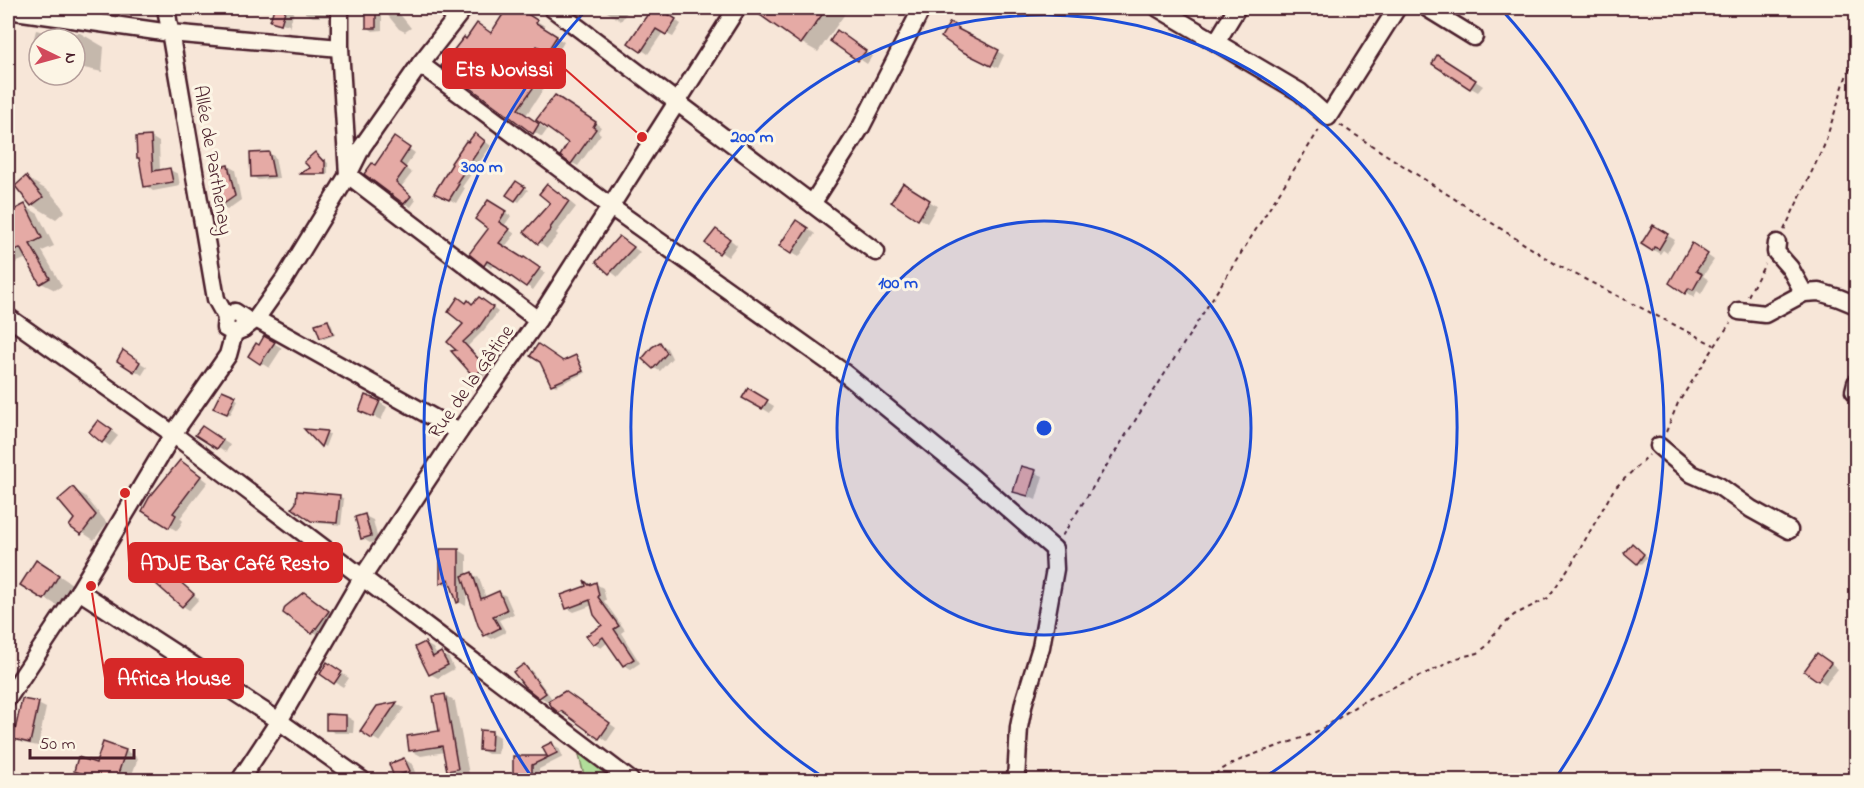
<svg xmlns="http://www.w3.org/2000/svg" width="1864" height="788" font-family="'Indie Flower',sans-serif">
<rect width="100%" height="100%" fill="#f7e6d8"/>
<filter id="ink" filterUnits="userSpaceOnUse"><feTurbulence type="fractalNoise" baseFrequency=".0167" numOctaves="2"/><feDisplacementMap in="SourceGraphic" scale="12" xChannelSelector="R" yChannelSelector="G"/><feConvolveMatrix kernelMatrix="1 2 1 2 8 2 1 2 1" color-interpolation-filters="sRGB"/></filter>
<g filter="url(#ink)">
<path fill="#b1dd9a" stroke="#7e7e62" stroke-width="1.5" d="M 575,738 L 630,780 L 585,780 Z"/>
<g fill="#0003">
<path d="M 50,8 L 70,8 L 65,16 Z"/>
<path d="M 118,8 L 144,8 L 143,16 L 125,14 L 117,10 Z"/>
<path d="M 276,8 L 295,8 L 289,28 L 289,25 L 278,22 L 278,24 L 272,20 Z"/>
<path d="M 305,8 L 327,8 L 328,17 L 313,17 L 305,13 Z"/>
<path d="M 367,8 L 382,8 L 382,30 L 373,31 L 367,27 Z"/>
<path d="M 382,8 L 395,8 L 411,28 L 405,32 L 399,29 Z"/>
<path d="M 509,8 L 515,8 L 545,26 L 543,29 L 564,42 L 556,56 L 546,50 L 528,75 L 545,87 L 526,115 L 547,130 L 542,137 L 534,132 L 467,40 L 492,34 Z"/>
<path d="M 601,8 L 630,8 L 621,21 Z"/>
<path d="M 654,8 L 679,8 L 672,18 L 681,24 L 673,37 L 663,32 L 648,54 L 630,42 Z"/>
<path d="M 754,8 L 849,8 L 818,52 L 802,43 Z"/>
<path d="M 872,8 L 888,8 L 881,13 Z"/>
<path d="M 950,24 L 1004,55 L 998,68 L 970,54 Z"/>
<path d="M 36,30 L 61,36 L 61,32 L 80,33 L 104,47 L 102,72 L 75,66 L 75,39 L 39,39 L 39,41 L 34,38 Z"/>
<path d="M 845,37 L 872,56 L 867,64 L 832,40 Z"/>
<path d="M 1446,62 L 1483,86 L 1478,92 L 1471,88 Z"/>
<path d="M 575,109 L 601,127 L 598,132 L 601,134 L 578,166 L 572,163 L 570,143 Z"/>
<path d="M 151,137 L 159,142 L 160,172 L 170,170 L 178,174 L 180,186 L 153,191 L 146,186 Z"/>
<path d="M 481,138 L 491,146 L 462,187 L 465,188 L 456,203 L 436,192 Z"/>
<path d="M 401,143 L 415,153 L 405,168 L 412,173 L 401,187 L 416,200 L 411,207 L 404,203 L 376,167 Z"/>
<path d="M 269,153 L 275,157 L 279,178 L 258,180 L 252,176 Z"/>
<path d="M 315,153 L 328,163 L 328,175 L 301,174 L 312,168 Z"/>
<path d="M 228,166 L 235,170 L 241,200 L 227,210 L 221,206 L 213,170 Z"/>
<path d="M 27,178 L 50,192 L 65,211 L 56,219 L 32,205 Z"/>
<path d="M 516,183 L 528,190 L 519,202 L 508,195 Z"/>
<path d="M 903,185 L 937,206 L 927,223 L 893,202 Z"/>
<path d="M 555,190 L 576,207 L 556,233 L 558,235 L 547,248 L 526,232 L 552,202 Z"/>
<path d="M 488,202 L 511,216 L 504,226 L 515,234 L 504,248 L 545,273 L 533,290 L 499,266 L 494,264 L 491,268 L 471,254 L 490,228 Z"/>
<path d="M 25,206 L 38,214 L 54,246 L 42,251 L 62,286 L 55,290 L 41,283 L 27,258 L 8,266 L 8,214 Z"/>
<path d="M 804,226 L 815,234 L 799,257 L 792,253 Z"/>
<path d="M 1653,227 L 1675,240 L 1667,253 L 1663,250 L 1660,254 L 1643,244 Z"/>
<path d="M 724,235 L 737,245 L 728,257 L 707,243 Z"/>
<path d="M 627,243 L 640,252 L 618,277 L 598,262 Z"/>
<path d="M 1700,250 L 1714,260 L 1703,276 L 1709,280 L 1701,294 L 1697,291 L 1694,297 L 1671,282 Z"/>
<path d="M 485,302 L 498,312 L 484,330 L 468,346 L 490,370 L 483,377 L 479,377 L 473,373 L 459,351 L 466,323 L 467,304 L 473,305 Z"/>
<path d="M 328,322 L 331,323 L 335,335 L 324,339 L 321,337 Z"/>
<path d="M 265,338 L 282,348 L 269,368 L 250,356 L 259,347 Z"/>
<path d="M 660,344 L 667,348 L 672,358 L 660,371 L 654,368 Z"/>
<path d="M 131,357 L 147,367 L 142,375 L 119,360 Z"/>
<path d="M 576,357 L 579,359 L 585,373 L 556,386 L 552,384 L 541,361 L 563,363 Z"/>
<path d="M 748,390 L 774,406 L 770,413 L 744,397 Z"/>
<path d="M 223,392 L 238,400 L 230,415 L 215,407 Z"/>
<path d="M 379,402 L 387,407 L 381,420 L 361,411 Z"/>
<path d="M 99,421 L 118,436 L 110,446 L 103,441 Z"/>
<path d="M 308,431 L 330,434 L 325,447 L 322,445 Z"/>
<path d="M 210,432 L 230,445 L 226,452 L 198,434 Z"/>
<path d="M 188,466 L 208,482 L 180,518 L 183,521 L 177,531 L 144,510 Z"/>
<path d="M 1022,467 L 1043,476 L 1036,500 L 1015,491 Z"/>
<path d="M 73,489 L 85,496 L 107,523 L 94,540 L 71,525 L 76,519 Z"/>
<path d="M 339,496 L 344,499 L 341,525 L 317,523 L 311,520 Z"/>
<path d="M 365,516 L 373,520 L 378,540 L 370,543 L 362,538 Z"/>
<path d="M 1635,547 L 1647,557 L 1641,564 L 1637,562 Z"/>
<path d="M 459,550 L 467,555 L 467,575 L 472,574 L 479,578 L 486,598 L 499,592 L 506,596 L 514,614 L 499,620 L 506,632 L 492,639 L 485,635 L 467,587 L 466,606 L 459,602 L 453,585 L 449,587 L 441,583 Z"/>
<path d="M 165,569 L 199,599 L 189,610 L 183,606 Z"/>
<path d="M 51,570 L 72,584 L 58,606 L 22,584 Z"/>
<path d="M 587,582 L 592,585 L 596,584 L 603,588 L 606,600 L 604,601 L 625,630 L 621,633 L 640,663 L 631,669 L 624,665 L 608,642 L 601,648 L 594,644 L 604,625 L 593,605 L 574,612 L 567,608 L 588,587 Z"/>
<path d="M 311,598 L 335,616 L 320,636 L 285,612 Z"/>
<path d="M 425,644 L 433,648 L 437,656 L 441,654 L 449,658 L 454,669 L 438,678 L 430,674 Z"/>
<path d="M 1826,659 L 1838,669 L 1826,684 L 1819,680 Z"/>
<path d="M 328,664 L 349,678 L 343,687 L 322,674 Z"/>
<path d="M 524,666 L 531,670 L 553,700 L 572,697 L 616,728 L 607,741 L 569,714 L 566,716 L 559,711 L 553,706 L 549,700 L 547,701 L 540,697 Z"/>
<path d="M 445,695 L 455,702 L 469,774 L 459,776 L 448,770 L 445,752 L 421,756 L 410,750 L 441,732 Z"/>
<path d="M 38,704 L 46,708 L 38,746 L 23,743 L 15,738 Z"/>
<path d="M 397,704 L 404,708 L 380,742 L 373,738 L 378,707 Z"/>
<path d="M 346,716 L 354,721 L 353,733 L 335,733 L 328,729 Z"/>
<path d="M 492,732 L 500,737 L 498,754 L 488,754 L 480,749 Z"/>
<path d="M 552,744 L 559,748 L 563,757 L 539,769 L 539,780 L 514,780 L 515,757 L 549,758 L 544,748 Z"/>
<path d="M 126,751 L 138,758 L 130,780 L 97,780 L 76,771 L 97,765 Z"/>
<path d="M 404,759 L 412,764 L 416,775 L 403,780 L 395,776 Z"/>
</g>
<g fill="#e5aaa5" stroke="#4a1f2b" stroke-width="1.5">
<path d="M 274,8 L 286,8 L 281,24 L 270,21 Z"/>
<rect x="366" y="8" width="10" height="20"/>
<path d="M 507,8 L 511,8 L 521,14 L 523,11 L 537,20 L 536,23 L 557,36 L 547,52 L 537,46 L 521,69 L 538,81 L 518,109 L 539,124 L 533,134 L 441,66 L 464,37 L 466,39 L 477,23 L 491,33 Z"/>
<path d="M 652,8 L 670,8 L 666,13 L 676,19 L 666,35 L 656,29 L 641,52 L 628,43 Z"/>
<path d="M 750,8 L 827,8 L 801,44 Z"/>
<path d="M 950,22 L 959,28 L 958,29 L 999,50 L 991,66 L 961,51 L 941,37 Z"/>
<path d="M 837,30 L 866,51 L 858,61 L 830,41 Z"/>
<path d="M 1437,55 L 1476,80 L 1470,89 L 1432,64 Z"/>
<path d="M 555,95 L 596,122 L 593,127 L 596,129 L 571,164 L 560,156 L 568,143 L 536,120 Z"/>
<path d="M 475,133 L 485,141 L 457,182 L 459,184 L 449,200 L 434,193 L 452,164 L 451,163 L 466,141 L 468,142 Z"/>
<path d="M 151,136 L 153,171 L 170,168 L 173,182 L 144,187 L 139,158 L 137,158 L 136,137 Z"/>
<path d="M 394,137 L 410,148 L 400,163 L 406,168 L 396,182 L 411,196 L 404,204 L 364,174 L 372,163 L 375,165 Z"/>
<path d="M 269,152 L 274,176 L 251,177 L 250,153 Z"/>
<path d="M 315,152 L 323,161 L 325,160 L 325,174 L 298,174 L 310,168 L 304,162 Z"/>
<path d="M 228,165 L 235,196 L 219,207 L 211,169 Z"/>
<path d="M 26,176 L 43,197 L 31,206 L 15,186 Z"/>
<path d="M 516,181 L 525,187 L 515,201 L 506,195 Z"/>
<path d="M 903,183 L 930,200 L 918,220 L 891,202 Z"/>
<path d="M 547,184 L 569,201 L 550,228 L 551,229 L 538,244 L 524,232 L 550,203 L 539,194 Z"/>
<path d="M 488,200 L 506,211 L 499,222 L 510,229 L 499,243 L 523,258 L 524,257 L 540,268 L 526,287 L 496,266 L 487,261 L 484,266 L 469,254 L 488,229 L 475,219 Z"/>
<path d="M 25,204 L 42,238 L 30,244 L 50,278 L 40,284 L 20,248 L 8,253 L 8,213 Z"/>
<path d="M 796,220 L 808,228 L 791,254 L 779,246 Z"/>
<path d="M 1653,225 L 1668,234 L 1659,249 L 1654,247 L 1652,251 L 1641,244 Z"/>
<path d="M 716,229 L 730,239 L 719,254 L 705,243 Z"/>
<path d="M 619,236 L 634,247 L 609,274 L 596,262 Z"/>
<path d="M 1692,243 L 1708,254 L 1696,271 L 1702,274 L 1693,290 L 1689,288 L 1685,294 L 1669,283 Z"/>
<path d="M 458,297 L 466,303 L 468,300 L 472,304 L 479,297 L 493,307 L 479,327 L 463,342 L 485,366 L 474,377 L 451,351 L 456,350 L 447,342 L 463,324 L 448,312 Z"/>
<path d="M 328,320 L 333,334 L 320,338 L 315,324 Z"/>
<path d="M 264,336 L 275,342 L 260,364 L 248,356 L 256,343 L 259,345 Z"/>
<path d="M 660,342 L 667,353 L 653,369 L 642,359 L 652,347 Z"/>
<path d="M 538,344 L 563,361 L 576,355 L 583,371 L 551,385 L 540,362 L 530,356 Z"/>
<path d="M 123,350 L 140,362 L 134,372 L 117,361 Z"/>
<path d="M 748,388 L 768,400 L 762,409 L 742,398 Z"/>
<path d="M 222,390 L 236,396 L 227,414 L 213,408 Z"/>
<path d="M 365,395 L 380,401 L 373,417 L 359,411 Z"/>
<path d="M 98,420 L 112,430 L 102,443 L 89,432 Z"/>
<path d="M 202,426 L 223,440 L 217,449 L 195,435 Z"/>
<path d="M 304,429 L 327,431 L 321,447 Z"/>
<path d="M 180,460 L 201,476 L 173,513 L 176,515 L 169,528 L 142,511 L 149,498 Z"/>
<path d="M 1021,466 L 1036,470 L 1028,496 L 1013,492 Z"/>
<path d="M 73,487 L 96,515 L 81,535 L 69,526 L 74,519 L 58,500 Z"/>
<path d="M 297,491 L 340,495 L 337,523 L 311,521 L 292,508 L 296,503 Z"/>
<path d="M 365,514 L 371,536 L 361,539 L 355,517 Z"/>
<path d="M 1632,543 L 1644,554 L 1637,564 L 1624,553 Z"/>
<path d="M 440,549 L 459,549 L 459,602 L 457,603 L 449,579 L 440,584 Z"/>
<path d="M 36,560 L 59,575 L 44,600 L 20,585 Z"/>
<path d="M 159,563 L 194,594 L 182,607 L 147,576 Z"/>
<path d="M 472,572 L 481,599 L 499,591 L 507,610 L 493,616 L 500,628 L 484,636 L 478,625 L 462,576 Z"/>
<path d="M 584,580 L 589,585 L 596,582 L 599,596 L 598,597 L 619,626 L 614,629 L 634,659 L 623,666 L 603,637 L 593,645 L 586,636 L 602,625 L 594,615 L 590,600 L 566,609 L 561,595 L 586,586 Z"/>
<path d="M 304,592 L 329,611 L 312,634 L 283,613 L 285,607 Z"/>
<path d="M 425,642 L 433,657 L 441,652 L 448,665 L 429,675 L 415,647 Z"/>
<path d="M 1817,653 L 1831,663 L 1818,681 L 1804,671 Z"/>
<path d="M 327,662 L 342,672 L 334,684 L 320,674 Z"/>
<path d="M 524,664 L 546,693 L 539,698 L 524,686 L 513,672 Z"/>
<path d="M 565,691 L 610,723 L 599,739 L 561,711 L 559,713 L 552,707 L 548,701 Z"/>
<path d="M 445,694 L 458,769 L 447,771 L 442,746 L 409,751 L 407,736 L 439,731 L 433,696 Z"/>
<path d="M 22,699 L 39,702 L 30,743 L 13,739 Z"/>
<path d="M 397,702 L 372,739 L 360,731 L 377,706 Z"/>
<path d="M 326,714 L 346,715 L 346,730 L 326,730 Z"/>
<path d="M 480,730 L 492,731 L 491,751 L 479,750 Z"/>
<path d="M 103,742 L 126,750 L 116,780 L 102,780 L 74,771 L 78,757 L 96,763 Z"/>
<path d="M 552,742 L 557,753 L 532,765 L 532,780 L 513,780 L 513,756 L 547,756 L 542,747 Z"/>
<path d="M 404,758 L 410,771 L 394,777 L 389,764 Z"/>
</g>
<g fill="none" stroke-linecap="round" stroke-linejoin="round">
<g stroke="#4a1f2b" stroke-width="21">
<g id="street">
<path d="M 166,8 L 216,299 L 226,317"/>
<path d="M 340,8 L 340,48 L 348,175 L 538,320"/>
<path d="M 552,8 L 876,252"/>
<path d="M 1158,8 L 1300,92 L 1328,117 L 1397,8"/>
<path d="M 1427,8 L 1474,37"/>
<path d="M 8,10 L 170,33 L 340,48"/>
<path d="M 1217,41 L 1237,8"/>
<path d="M 420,64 L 611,207 L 843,372 L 973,478 L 1054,549 L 1055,569 L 1041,647 L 1024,702 L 1019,727 L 1016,780"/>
<path d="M 812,204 L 861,127 L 922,8"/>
<path d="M 1777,243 L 1776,252 L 1790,268 L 1804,293"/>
<path d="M 1739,311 L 1765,314 L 1804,293 L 1819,292 L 1839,298 L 1856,305"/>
<path d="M 8,317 L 173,434 L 630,780"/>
<path d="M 256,319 L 459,432"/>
<path d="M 243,329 L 256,319 L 285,278 L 348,175 L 362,147 L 420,64 L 464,8"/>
<path d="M 1854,391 L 1856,383"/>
<path d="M 1659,446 L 1692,474 L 1719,486 L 1751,509 L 1789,530"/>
<path d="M 79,591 L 279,721 L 362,780"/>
<path d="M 8,698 L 79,591 L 173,434 L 228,355 L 234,333 L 243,329 L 244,318 L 235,312 L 226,317 L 225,328 L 234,333"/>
<path d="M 240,780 L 279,721 L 362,578 L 459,432 L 538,320 L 737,8"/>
</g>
</g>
<g stroke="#4a1f2b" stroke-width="2" stroke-dasharray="4.5 4.5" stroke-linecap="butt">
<path d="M 1340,125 L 1557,265 L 1714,345"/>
<path d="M 1784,230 L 1824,146 L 1846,77 L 1856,56"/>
<path d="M 1748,296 L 1765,264"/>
<path d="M 1666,432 L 1678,403 L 1730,323"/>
<path d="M 1062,536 L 1319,130"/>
<path d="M 1208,780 C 1234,756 1276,749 1309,735 C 1332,726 1350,707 1372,697 C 1394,686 1418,677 1440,667 L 1457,658 L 1478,653 L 1489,644 L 1492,636 L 1514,615 L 1548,598 L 1572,563 L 1614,489 L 1649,455"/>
</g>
<use href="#street" stroke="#fcf5e5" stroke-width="16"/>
</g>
</g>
<circle cx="1044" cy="428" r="207" fill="#1d4ed8" fill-opacity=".12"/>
<g fill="none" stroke="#1d4ed8" stroke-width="3">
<circle cx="1044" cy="428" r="207"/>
<path d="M828 780A413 413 0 1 1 1260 780"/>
<path d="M533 779A620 620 0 0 1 587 9M1501 9A620 620 0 0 1 1555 779"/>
</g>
<g text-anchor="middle" stroke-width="6" stroke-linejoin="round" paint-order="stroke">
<g font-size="20" fill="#4a1f2b" stroke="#fcf5e5">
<text transform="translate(214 160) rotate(80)" y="7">Allée de Parthenay</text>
<text transform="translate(470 381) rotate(-55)" y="7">Rue de la Gâtine</text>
</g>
</g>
<circle cx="1044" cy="428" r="9" fill="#1d4ed8" stroke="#fcf5e5" stroke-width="3"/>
<g font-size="18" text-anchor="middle" font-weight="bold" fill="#1d4ed8" stroke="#fcf5e5" stroke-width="6" stroke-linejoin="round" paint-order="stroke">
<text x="752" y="142">200 m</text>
<text x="482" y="172">300 m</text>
<text x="898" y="288">100 m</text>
</g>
<path fill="none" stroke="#d62828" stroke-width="2" d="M642 137L565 69M125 493L129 563M91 586L105 678"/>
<g fill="#d62828" stroke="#fcf5e5" stroke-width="2">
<circle cx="642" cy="137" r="6"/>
<circle cx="125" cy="493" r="6"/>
<circle cx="91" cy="586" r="6"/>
</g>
<g fill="#d62828" stroke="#d62828" stroke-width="2">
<rect x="443" y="49" width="122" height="39" rx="6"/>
<rect x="129" y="543" width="213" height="39" rx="6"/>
<rect x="105" y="659" width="138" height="39" rx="6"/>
</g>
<g font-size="21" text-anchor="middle" font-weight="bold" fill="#fff">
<text x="504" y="76">Ets Novissi</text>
<text x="235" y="570">ADJE Bar Café Resto</text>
<text x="174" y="685">Africa House</text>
</g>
<rect width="1864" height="788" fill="none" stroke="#fcf5e5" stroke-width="30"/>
<rect x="15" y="15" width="1834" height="758" fill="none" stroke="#4a1f2b" stroke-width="2" filter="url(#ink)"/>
<g transform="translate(57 57) rotate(95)"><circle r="28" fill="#fcf5e5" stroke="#b59f9b" stroke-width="1.5"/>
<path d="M0-4.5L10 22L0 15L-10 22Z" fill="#d1495b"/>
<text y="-9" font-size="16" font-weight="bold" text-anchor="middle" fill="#4a1f2b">N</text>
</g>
<path d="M30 749v9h104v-9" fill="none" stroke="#4a1f2b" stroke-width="3"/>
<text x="39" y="749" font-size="18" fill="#4a1f2b" stroke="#fcf5e5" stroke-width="4.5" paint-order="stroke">50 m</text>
</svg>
